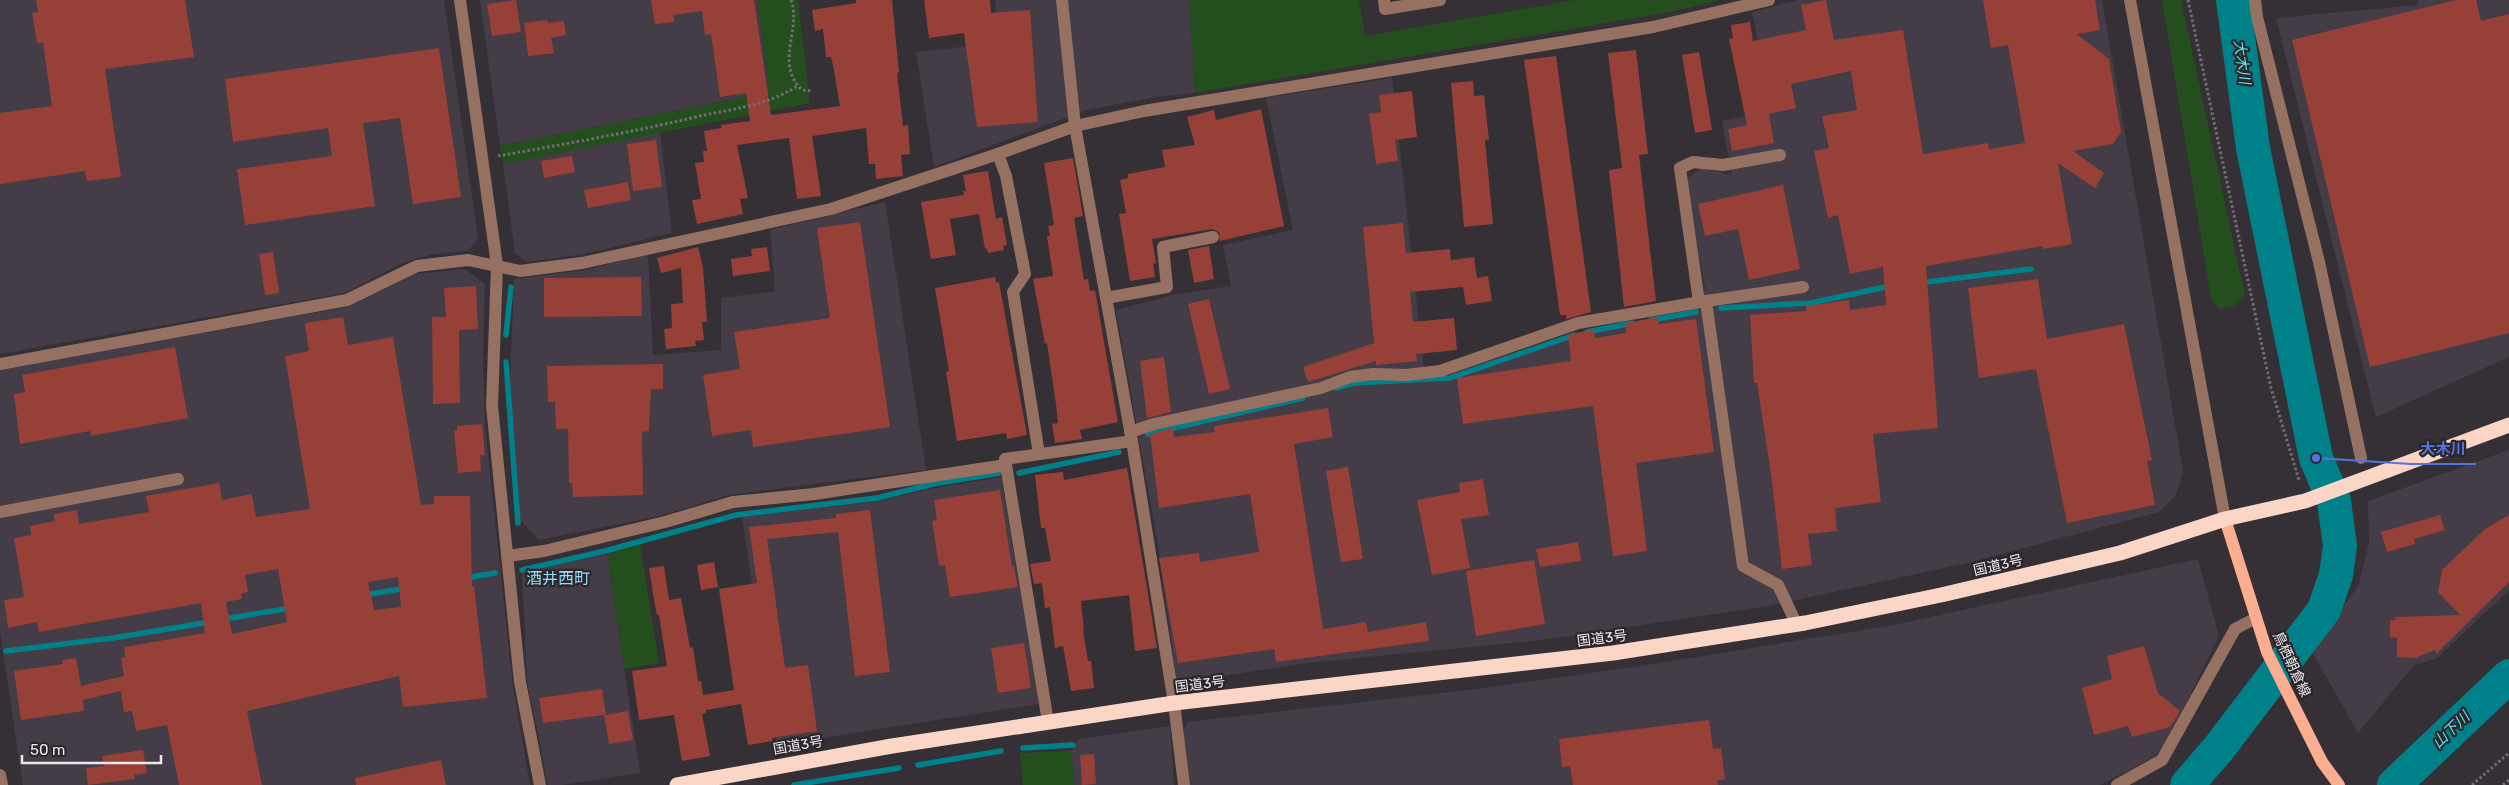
<svg xmlns="http://www.w3.org/2000/svg" width="2509" height="785" font-family="Rubik,'Noto Sans JP',sans-serif">
<rect width="100%" height="100%" fill="#353036"/>
<g fill="#443c46">
<path d="M 0,0 L 444,0 L 478,238 L 468,251 L 429,255 L 402,263 L 345,293 L 0,354 Z"/>
<path d="M 480,0 L 758,0 L 769,92 L 500,146 Z"/>
<path d="M 995,0 L 1189,0 L 1195,93 L 1156,97 L 1087,110 L 934,167 L 916,52 L 997,43 Z"/>
<path d="M 1798,0 L 2102,0 L 2183,471 L 2176,495 L 2159,512 L 1967,563 L 1769,606 L 1541,640 L 1308,663 L 1177,683 L 1158,545 L 1116,310 L 1177,294 L 1231,286 L 1223,245 L 1293,230 L 1266,98 L 1392,78 L 1425,378 L 1448,375 L 1575,333 L 1696,311 L 1705,288 L 1686,180 L 1701,168 L 1732,175 L 1722,121 L 1772,111 L 1752,12 Z"/>
<path d="M 2418,0 L 2509,0 L 2509,357 L 2376,417 L 2276,18 L 2418,5 Z"/>
<path d="M 660,131 L 672,233 L 584,254 L 527,262 L 515,253 L 503,164 Z"/>
<path d="M 885,202 L 926,470 L 729,495 L 659,516 L 539,540 L 519,519 L 509,410 L 514,279 L 586,270 L 648,254 L 653,355 L 721,350 L 721,298 L 775,291 L 770,230 Z"/>
<path d="M 465,269 L 485,284 L 483,353 L 485,427 L 513,687 L 530,785 L 23,785 L 0,632 L 0,370 L 347,307 L 416,274 Z"/>
<path d="M 2509,450 L 2509,590 L 2436,659 L 2414,665 L 2358,733 L 2310,648 L 2358,587 L 2369,543 L 2368,501 Z"/>
<path d="M 1001,477 L 1039,704 L 777,745 L 742,517 L 879,501 L 930,489 Z"/>
<path d="M 607,554 L 640,773 L 562,785 L 548,785 L 527,680 L 522,573 Z"/>
<path d="M 2198,559 L 2219,636 L 2167,744 L 2154,757 L 2100,785 L 1190,785 L 1183,733 L 1187,722 L 1468,690 L 1641,666 L 1894,625 Z"/>
<path d="M 1170,726 L 1174,785 L 1075,785 L 1071,751 L 1079,739 Z"/>
</g>
<g fill="#254e1f">
<path d="M 758,0 L 798,0 L 810,103 L 503,164 L 500,146 L 769,92 Z"/>
<path d="M 1189,0 L 1359,0 L 1365,36 L 1575,0 L 1720,0 L 1670,12 L 1195,93 Z"/>
<path d="M 2162,0 L 2181,0 L 2245,296 L 2233,306 L 2219,309 L 2211,298 Z"/>
<path d="M 640,544 L 659,663 L 624,669 L 607,554 Z"/>
<path d="M 1071,751 L 1075,785 L 1023,785 L 1020,753 Z"/>
</g>
<g fill="none" stroke-linecap="round" stroke-linejoin="round">
<g stroke="#008189" stroke-width="5.5">
<path d="M 1919,283 L 2031,269"/>
<path d="M 1721,308 L 1811,303 L 1890,286"/>
<path d="M 1651,320 L 1696,312"/>
<path d="M 1587,332 L 1632,323"/>
<path d="M 506,335 L 511,287"/>
<path d="M 506,362 L 518,523"/>
<path d="M 1336,388 L 1354,383 L 1450,378 L 1574,335"/>
<path d="M 1148,434 L 1303,398"/>
<path d="M 1019,473 L 1119,452"/>
<path d="M 522,570 L 605,551 L 736,515 L 877,498 L 933,484 L 999,473"/>
<path d="M 465,578 L 495,573"/>
<path d="M 364,595 L 407,588"/>
<path d="M 224,619 L 291,608"/>
<path d="M 6,651 L 113,638 L 210,622"/>
<path d="M 1023,748 L 1073,745"/>
<path d="M 918,765 L 1001,751"/>
<path d="M 794,785 L 899,768"/>
</g>
<g stroke="#008189" stroke-width="34">
<path d="M 2187,785 L 2219,748 L 2324,610 L 2336,575 L 2340,546 L 2334,501 L 2316,458 L 2253,148 L 2233,0"/>
<path d="M 2394,785 L 2509,676"/>
</g>
</g>
<g fill="#964038" fill-rule="evenodd">
<path d="M 36,0 L 185,0 L 194,57 L 105,69 L 121,177 L 87,181 L 85,171 L 0,184 L 0,113 L 52,106 L 43,43 L 37,43 L 32,13 L 38,12 Z"/>
<path d="M 516,0 L 521,32 L 492,36 L 487,4 Z"/>
<path d="M 651,0 L 754,0 L 771,115 L 840,106 L 833,65 L 831,57 L 826,57 L 823,29 L 815,31 L 812,10 L 856,3 L 856,0 L 892,0 L 899,72 L 897,73 L 903,126 L 908,125 L 910,154 L 901,155 L 903,176 L 876,179 L 875,164 L 869,164 L 866,128 L 812,136 L 821,196 L 797,199 L 789,138 L 737,145 L 748,198 L 740,199 L 743,214 L 697,224 L 692,200 L 701,199 L 695,163 L 704,162 L 703,151 L 707,151 L 704,131 L 722,128 L 721,125 L 750,121 L 746,93 L 720,97 L 711,34 L 705,35 L 702,11 L 673,15 L 674,22 L 655,24 Z"/>
<path d="M 924,0 L 990,0 L 991,13 L 1030,10 L 1038,122 L 977,127 L 964,33 L 929,38 Z"/>
<path d="M 1826,0 L 1834,40 L 1903,30 L 1923,154 L 1988,143 L 1989,149 L 2025,143 L 2008,45 L 1991,48 L 1983,0 L 2095,0 L 2100,30 L 2077,34 L 2109,59 L 2121,132 L 2113,144 L 2073,151 L 2104,173 L 2095,188 L 2058,163 L 2072,244 L 2043,249 L 2043,246 L 1926,266 L 1938,428 L 1873,434 L 1881,502 L 1835,508 L 1837,531 L 1808,534 L 1812,565 L 1782,569 L 1771,474 L 1757,383 L 1754,383 L 1750,315 L 1806,311 L 1806,306 L 1849,300 L 1850,310 L 1886,305 L 1883,267 L 1850,274 L 1838,215 L 1828,218 L 1814,151 L 1829,148 L 1822,116 L 1857,110 L 1851,71 L 1791,84 L 1796,108 L 1769,114 L 1774,143 L 1732,151 L 1728,129 L 1747,125 L 1729,39 L 1733,38 L 1731,25 L 1750,22 L 1753,41 L 1806,30 L 1801,5 Z"/>
<path d="M 2456,0 L 2476,0 L 2481,21 L 2509,14 L 2509,333 L 2370,367 L 2292,40 Z"/>
<path d="M 547,20 L 548,23 L 564,21 L 566,35 L 551,38 L 554,53 L 528,56 L 524,23 Z"/>
<path d="M 439,48 L 461,197 L 413,204 L 400,118 L 363,123 L 375,206 L 245,225 L 237,169 L 332,156 L 328,128 L 233,142 L 225,79 Z"/>
<path d="M 1636,50 L 1648,154 L 1639,155 L 1656,301 L 1624,307 L 1609,170 L 1622,168 L 1608,53 Z"/>
<path d="M 1699,52 L 1712,130 L 1695,133 L 1682,55 Z"/>
<path d="M 1556,56 L 1591,312 L 1566,319 L 1566,315 L 1560,315 L 1524,60 Z"/>
<path d="M 1473,81 L 1474,96 L 1484,95 L 1489,140 L 1485,140 L 1493,224 L 1464,227 L 1451,83 Z"/>
<path d="M 1412,91 L 1417,137 L 1395,140 L 1398,161 L 1376,164 L 1369,114 L 1381,112 L 1379,95 Z"/>
<path d="M 1261,109 L 1284,226 L 1220,241 L 1219,232 L 1212,229 L 1152,239 L 1156,263 L 1153,264 L 1155,277 L 1130,281 L 1119,214 L 1126,213 L 1120,180 L 1128,178 L 1128,174 L 1165,167 L 1162,150 L 1195,145 L 1187,117 L 1214,110 L 1216,120 Z"/>
<path d="M 656,140 L 662,187 L 633,191 L 627,144 Z"/>
<path d="M 572,156 L 575,172 L 544,178 L 541,161 Z"/>
<path d="M 1073,158 L 1083,216 L 1074,218 L 1084,280 L 1088,279 L 1090,291 L 1095,290 L 1118,422 L 1080,430 L 1082,439 L 1055,443 L 1052,424 L 1058,423 L 1056,404 L 1047,343 L 1045,344 L 1033,279 L 1053,276 L 1047,236 L 1050,236 L 1048,226 L 1054,225 L 1044,163 Z"/>
<path d="M 988,171 L 996,219 L 1002,217 L 1007,245 L 1003,246 L 1004,250 L 988,253 L 987,248 L 985,249 L 979,214 L 950,219 L 956,255 L 931,259 L 921,202 L 964,195 L 963,191 L 966,191 L 963,175 Z"/>
<path d="M 628,182 L 631,200 L 588,208 L 584,190 Z"/>
<path d="M 1783,185 L 1800,269 L 1749,280 L 1738,229 L 1705,236 L 1698,204 Z"/>
<path d="M 860,222 L 890,427 L 753,447 L 751,430 L 712,436 L 703,375 L 740,369 L 734,332 L 830,318 L 817,228 Z"/>
<path d="M 1403,223 L 1406,253 L 1450,249 L 1451,260 L 1474,257 L 1477,278 L 1488,276 L 1492,301 L 1466,305 L 1463,287 L 1410,292 L 1413,322 L 1454,318 L 1457,350 L 1416,354 L 1417,361 L 1376,365 L 1376,361 L 1308,382 L 1303,367 L 1374,343 L 1363,227 Z"/>
<path d="M 1209,246 L 1214,279 L 1194,283 L 1188,250 Z"/>
<path d="M 698,247 L 703,267 L 707,322 L 702,322 L 704,340 L 695,341 L 696,346 L 666,349 L 664,329 L 672,328 L 671,304 L 683,303 L 681,268 L 661,273 L 657,258 Z"/>
<path d="M 767,247 L 770,271 L 733,276 L 731,259 L 752,256 L 751,249 Z"/>
<path d="M 273,252 L 279,293 L 265,295 L 259,254 Z"/>
<path d="M 641,277 L 642,316 L 544,317 L 544,278 Z"/>
<path d="M 995,277 L 996,283 L 999,282 L 1027,435 L 1007,439 L 1006,433 L 957,441 L 946,372 L 949,371 L 935,288 Z"/>
<path d="M 2038,279 L 2047,339 L 2124,324 L 2152,460 L 2147,461 L 2155,505 L 2067,523 L 2036,369 L 1979,378 L 1968,288 Z"/>
<path d="M 476,286 L 478,329 L 459,330 L 460,403 L 433,404 L 432,317 L 446,317 L 444,288 Z"/>
<path d="M 1209,299 L 1230,389 L 1209,394 L 1188,304 Z"/>
<path d="M 343,317 L 348,345 L 393,337 L 421,505 L 434,504 L 434,496 L 470,496 L 472,587 L 474,586 L 487,698 L 403,707 L 399,676 L 247,711 L 262,785 L 179,785 L 167,725 L 136,731 L 132,711 L 124,712 L 121,691 L 83,700 L 84,711 L 21,720 L 14,671 L 63,664 L 62,660 L 76,658 L 81,686 L 124,676 L 121,658 L 125,657 L 124,647 L 205,633 L 201,603 L 39,632 L 37,622 L 8,628 L 4,600 L 24,597 L 14,538 L 31,535 L 30,526 L 55,521 L 54,514 L 77,510 L 79,524 L 149,512 L 146,496 L 219,483 L 222,500 L 252,494 L 256,517 L 310,509 L 285,356 L 309,351 L 305,323 ZM 278,569 L 287,622 L 232,634 L 226,602 L 242,599 L 241,594 L 248,592 L 245,575 ZM 398,577 L 401,607 L 374,610 L 368,582 Z"/>
<path d="M 1658,317 L 1659,324 L 1696,319 L 1714,452 L 1636,463 L 1647,551 L 1613,556 L 1593,406 L 1463,424 L 1457,378 L 1571,361 L 1568,335 L 1594,329 L 1595,338 L 1626,333 L 1626,323 Z"/>
<path d="M 175,347 L 188,418 L 91,436 L 90,431 L 20,444 L 14,394 L 25,392 L 22,375 Z"/>
<path d="M 1164,357 L 1171,412 L 1147,418 L 1140,361 Z"/>
<path d="M 663,364 L 663,389 L 651,389 L 649,431 L 642,432 L 643,495 L 573,497 L 572,483 L 569,483 L 568,429 L 556,429 L 555,402 L 548,402 L 547,366 Z"/>
<path d="M 1328,408 L 1333,437 L 1294,444 L 1323,629 L 1366,622 L 1368,632 L 1426,622 L 1429,641 L 1276,662 L 1274,649 L 1178,663 L 1159,558 L 1199,553 L 1200,562 L 1259,552 L 1250,494 L 1159,508 L 1150,434 L 1173,428 L 1174,437 L 1215,432 L 1214,426 Z"/>
<path d="M 482,424 L 485,455 L 480,455 L 481,471 L 458,473 L 454,431 L 457,431 L 457,426 Z"/>
<path d="M 1348,467 L 1363,559 L 1341,562 L 1326,471 Z"/>
<path d="M 1127,468 L 1157,648 L 1135,651 L 1129,595 L 1081,601 L 1084,631 L 1083,631 L 1088,661 L 1091,661 L 1094,688 L 1071,691 L 1063,646 L 1055,648 L 1050,607 L 1045,608 L 1042,583 L 1034,584 L 1030,564 L 1051,561 L 1045,528 L 1041,528 L 1035,475 L 1063,472 L 1064,480 Z"/>
<path d="M 1483,479 L 1489,515 L 1461,519 L 1470,568 L 1432,575 L 1417,500 L 1460,492 L 1459,483 Z"/>
<path d="M 1000,490 L 1012,567 L 1014,566 L 1018,587 L 950,597 L 945,565 L 939,566 L 932,521 L 937,520 L 934,500 Z"/>
<path d="M 870,510 L 890,672 L 855,676 L 838,532 L 767,539 L 785,668 L 808,665 L 817,731 L 772,738 L 773,741 L 748,745 L 741,704 L 706,710 L 706,713 L 702,714 L 710,756 L 682,761 L 674,715 L 639,720 L 632,671 L 667,666 L 659,615 L 657,615 L 654,600 L 649,568 L 664,566 L 669,600 L 681,598 L 690,648 L 693,647 L 698,681 L 701,681 L 703,695 L 734,690 L 719,589 L 757,583 L 749,527 L 836,518 L 836,514 Z"/>
<path d="M 2440,515 L 2445,530 L 2414,539 L 2415,544 L 2387,552 L 2381,532 Z"/>
<path d="M 2509,515 L 2509,582 L 2437,653 L 2434,650 L 2416,658 L 2397,657 L 2397,638 L 2390,637 L 2390,620 L 2395,620 L 2396,617 L 2460,615 L 2438,592 L 2442,570 L 2485,529 Z"/>
<path d="M 1578,542 L 1581,561 L 1540,567 L 1536,549 Z"/>
<path d="M 1534,560 L 1545,624 L 1476,636 L 1466,571 Z"/>
<path d="M 714,562 L 718,587 L 701,590 L 697,565 Z"/>
<path d="M 1024,643 L 1031,688 L 998,693 L 991,648 Z"/>
<path d="M 2144,646 L 2158,693 L 2180,711 L 2174,721 L 2170,727 L 2132,737 L 2128,726 L 2094,735 L 2082,688 L 2112,679 L 2107,656 Z"/>
<path d="M 602,689 L 606,715 L 628,711 L 633,740 L 609,744 L 604,715 L 543,723 L 539,698 Z"/>
<path d="M 1709,720 L 1713,749 L 1721,748 L 1725,779 L 1717,781 L 1718,785 L 1573,785 L 1570,766 L 1562,767 L 1559,739 Z"/>
<path d="M 143,750 L 147,773 L 134,775 L 135,779 L 88,785 L 86,768 L 104,766 L 102,756 Z"/>
<path d="M 1094,754 L 1096,784 L 1082,785 L 1080,755 Z"/>
<path d="M 441,760 L 446,785 L 356,785 L 355,778 Z"/>
</g>
<g fill="none" stroke-linecap="round" stroke-linejoin="round">
<g stroke="#726d73" stroke-width="3" stroke-dasharray="2.5 2.5" stroke-linecap="butt">
<path d="M 791,0 C 802,29 774,63 802,90 L 813,91"/>
<path d="M 2188,0 L 2271,388 L 2299,480"/>
<path d="M 498,156 C 565,144 633,132 700,116 C 733,109 769,105 797,86"/>
<path d="M 2472,785 L 2509,753"/>
<path d="M 2503,785 L 2509,780"/>
</g>
<g stroke="#967162" stroke-width="12">
<path d="M 460,0 L 497,265 L 492,406 L 520,682 L 540,785"/>
<path d="M 1062,0 L 1075,126 L 1132,441 L 1174,703 L 1184,785"/>
<path d="M 1384,0 L 1385,9 L 1440,0"/>
<path d="M 2130,0 L 2225,519"/>
<path d="M 2255,0 L 2257,17 L 2319,262 L 2361,458"/>
<path d="M 998,154 L 1006,176 L 1025,274 L 1013,292 L 1039,454"/>
<path d="M 1106,298 L 1167,287 L 1163,247 L 1213,237"/>
<path d="M 1699,302 L 1680,168 L 1693,162 L 1723,165 L 1780,155"/>
<path d="M 0,364 L 347,300 L 417,266 L 468,260 L 520,271 L 582,263 L 831,209 L 998,154 L 1075,126 L 1144,111 L 1653,27 L 1769,0"/>
<path d="M 1130,432 L 1154,424 L 1321,388 L 1350,377 L 1373,374 L 1406,375 L 1440,371 L 1578,323 L 1706,301"/>
<path d="M 0,512 L 178,479"/>
<path d="M 507,556 L 544,551 L 665,522 L 733,502 L 814,494 L 1006,465"/>
<path d="M 1797,625 L 1778,585 L 1743,566 L 1706,301 L 1803,287"/>
<path d="M 1048,722 L 1005,459 L 1132,441"/>
<path d="M 0,775 L 2,785"/>
<path d="M 2117,785 L 2162,760 L 2235,629 L 2256,618"/>
</g>
<path stroke="#faae8f" stroke-width="12" d="M 2225,519 L 2267,652 L 2322,762 L 2339,785"/>
<path stroke="#fbd6c7" stroke-width="15" d="M 677,785 L 892,746 L 1174,703 L 1613,653 L 1805,623 L 1941,595 L 2120,553 L 2225,519 L 2305,501 L 2509,425"/>
</g>
<g text-anchor="middle" stroke-width="4.5" stroke-linejoin="round" paint-order="stroke">
<g font-size="14" fill="#ece9ed" stroke="#2b262c">
<text transform="translate(1998 565) rotate(-13)" y="5">国道3号</text>
<text transform="translate(1602 638) rotate(-7)" y="5">国道3号</text>
<text transform="translate(2292 664) rotate(65)" y="5">鳥栖朝倉線</text>
<text transform="translate(1200 684) rotate(-7)" y="5">国道3号</text>
<text transform="translate(798 745) rotate(-10)" y="5">国道3号</text>
</g>
<g font-size="15" font-style="italic" fill="#5ce4ef" stroke="#2b262c">
<text transform="translate(2242 62) rotate(82)" y="5">大木川</text>
<text transform="translate(2451 730) rotate(-44)" y="5">山下川</text>
</g>
<g font-size="16" fill="#96dbf8" stroke="#2b262c">
<text x="558" y="584">酒井西町</text>
</g>
</g>
<path fill="none" stroke="#5175dd" stroke-width="2" d="M2316 458L2411 464H2476"/>
<circle fill="#5175dd" stroke="#2b262c" stroke-width="2" cx="2316" cy="458" r="5"/>
<g font-size="15" text-anchor="middle" font-weight="bold" fill="#5175dd" stroke="#2b262c" stroke-width="4.5" stroke-linejoin="round" paint-order="stroke">
<text x="2443" y="454">大木川</text>
</g>
<path d="M22 755v8h139v-8" fill="none" stroke="#ece9ed" stroke-width="2.5"/>
<text x="30" y="755" font-size="15" fill="#ece9ed" stroke="#2b262c" stroke-width="4" paint-order="stroke">50 m</text>
</svg>
